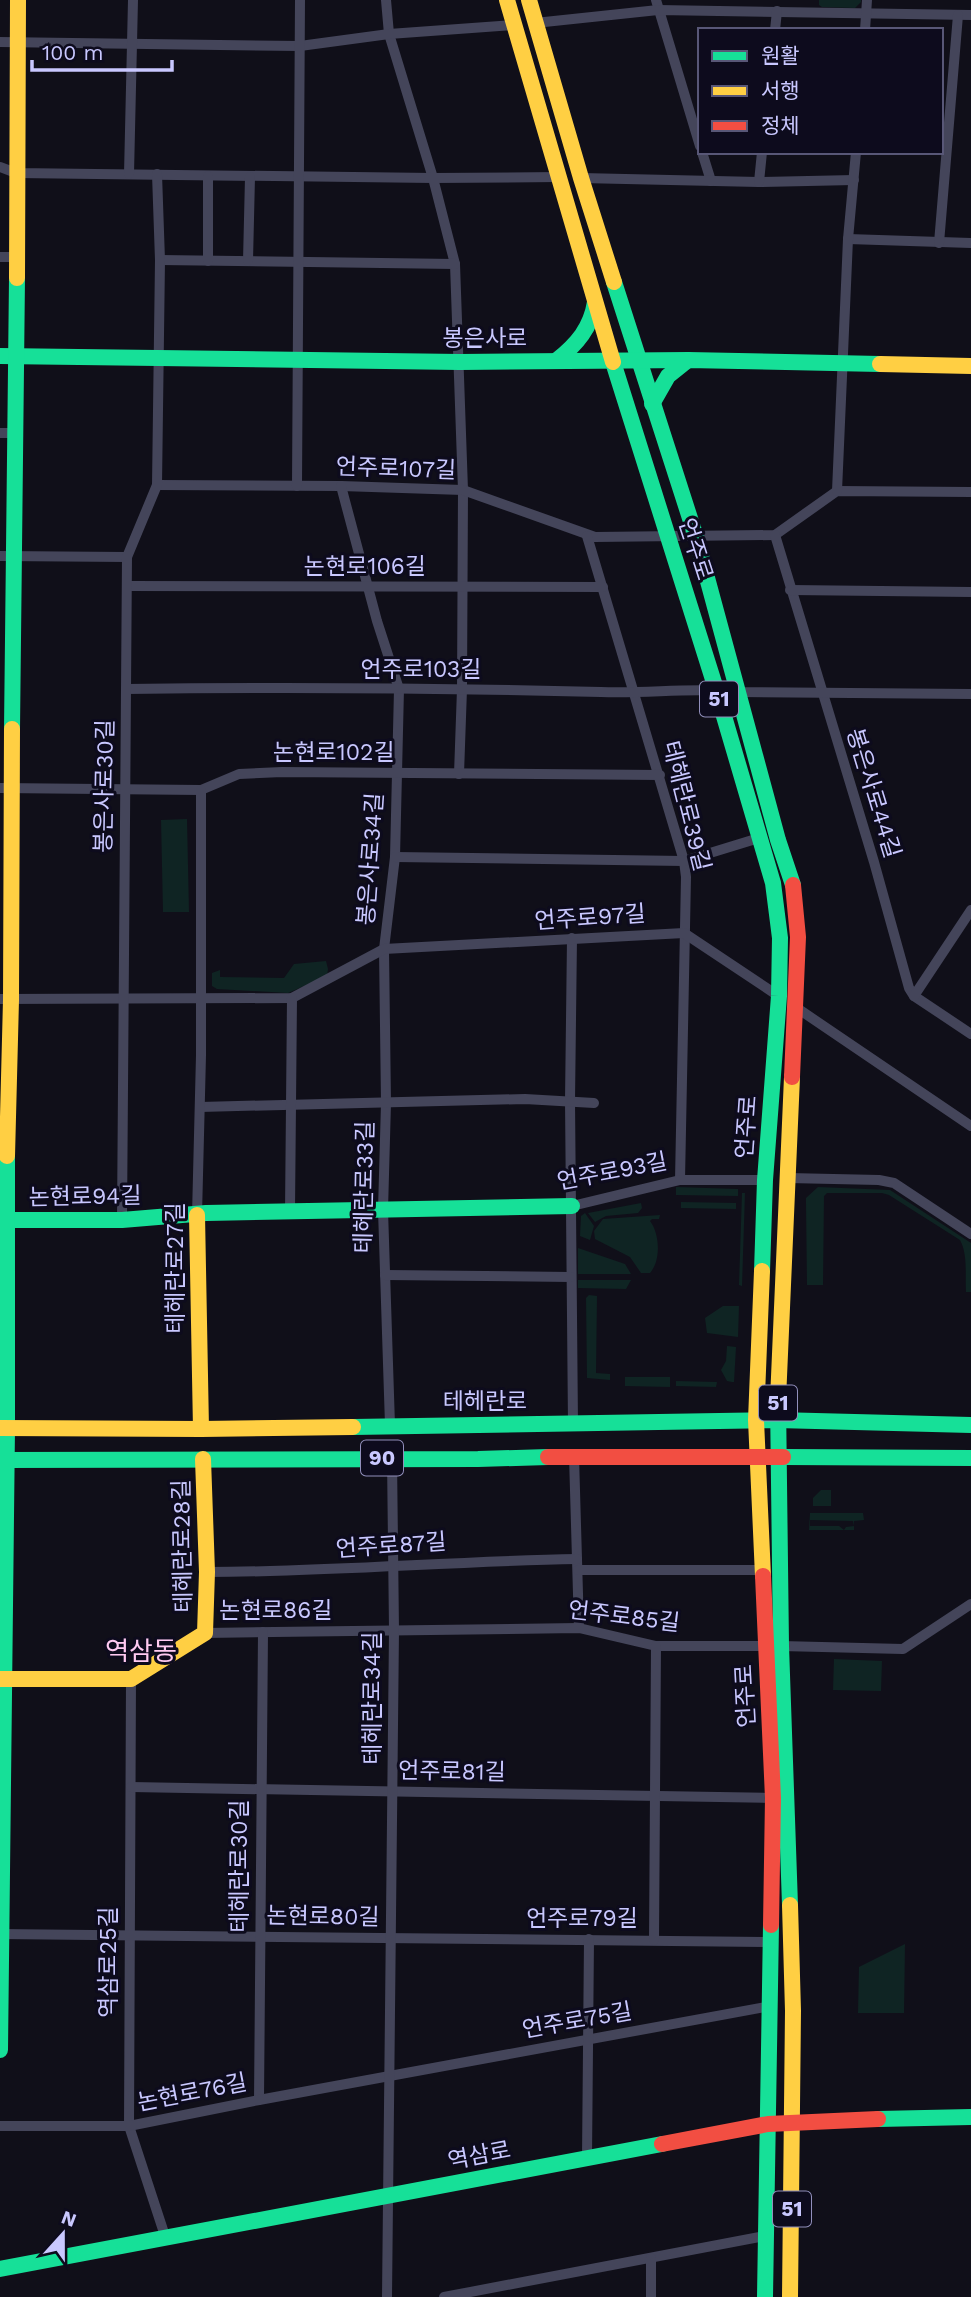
<svg xmlns="http://www.w3.org/2000/svg" width="971" height="2297" font-family="'Work Sans','Noto Sans KR',sans-serif">
<rect width="100%" height="100%" fill="#100f19"/>
<g fill="#0f2423" fill-rule="evenodd">
<path d="M 819,0 L 861,0 L 861,2 L 855,8 L 822,7 L 819,5 Z"/>
<path d="M 187,819 L 189,912 L 163,912 L 161,820 Z"/>
<path d="M 326,961 L 328,969 L 327,976 L 288,993 L 217,989 L 212,986 L 212,973 L 220,970 L 220,977 L 284,978 L 294,964 Z"/>
<path d="M 676,1187 L 738,1189 L 738,1196 L 676,1195 Z"/>
<path d="M 818,1187 L 890,1190 L 971,1243 L 971,1292 L 966,1292 C 965,1276 968,1254 960,1240 L 889,1195 L 882,1193 L 827,1193 L 824,1196 L 823,1285 L 807,1285 L 806,1204 L 806,1198 Z"/>
<path d="M 742,1193 L 745,1193 L 742,1286 L 739,1285 Z"/>
<path d="M 681,1202 L 736,1203 L 736,1209 L 681,1208 Z"/>
<path d="M 641,1203 L 642,1208 L 638,1213 L 606,1216 L 595,1222 L 588,1213 Z"/>
<path d="M 585,1213 L 594,1226 L 590,1240 L 580,1236 L 581,1216 Z"/>
<path d="M 660,1215 L 659,1219 L 652,1219 L 650,1221 C 660,1234 661,1261 650,1273 L 641,1273 L 630,1257 L 595,1239 L 594,1231 L 603,1219 Z"/>
<path d="M 578,1248 L 625,1264 L 631,1274 L 578,1274 Z"/>
<path d="M 578,1280 L 631,1280 L 626,1289 L 578,1288 Z"/>
<path d="M 589,1295 L 597,1296 L 596,1373 L 610,1374 L 610,1380 L 587,1378 L 586,1298 Z"/>
<path d="M 723,1306 L 739,1306 L 738,1337 L 707,1333 L 705,1318 Z"/>
<path d="M 727,1346 L 736,1347 L 734,1382 L 732,1382 L 727,1381 L 721,1370 L 726,1361 Z"/>
<path d="M 625,1377 L 670,1377 L 670,1387 L 625,1386 Z"/>
<path d="M 676,1381 L 717,1382 L 716,1387 L 676,1386 Z"/>
<path d="M 821,1490 L 831,1490 L 831,1506 L 813,1506 L 813,1498 Z"/>
<path d="M 810,1513 L 863,1513 L 864,1520 L 854,1521 L 854,1530 L 809,1530 ZM 810,1520 L 853,1521 L 854,1526 L 846,1527 L 844,1530 L 839,1526 L 810,1526 Z"/>
<path d="M 834,1659 L 882,1661 L 881,1691 L 833,1690 Z"/>
<path d="M 905,1944 L 904,2013 L 858,2013 L 859,1967 Z"/>
</g>
<g fill="none" stroke-linecap="round" stroke-linejoin="round">
<g stroke="#44455a" stroke-width="10">
<path d="M 386,0 L 389,34 L 433,178 L 455,264 L 463,490 L 462,689 L 459,774"/>
<path d="M 656,0 L 700,146"/>
<path d="M 535,23 L 658,10 L 971,15"/>
<path d="M 775,30 L 777,11"/>
<path d="M 865,30 L 867,0"/>
<path d="M 0,42 L 300,46 L 389,34 L 513,25"/>
<path d="M 702,152 L 711,181"/>
<path d="M 0,167 L 16,173 L 433,178 L 559,177"/>
<path d="M 129,174 L 133,0"/>
<path d="M 581,178 L 759,182 L 854,180"/>
<path d="M 759,182 L 762,152"/>
<path d="M 848,239 L 971,243"/>
<path d="M 939,243 L 958,15"/>
<path d="M 0,257 L 17,257"/>
<path d="M 160,260 L 455,264"/>
<path d="M 208,261 L 208,176"/>
<path d="M 248,261 L 250,177"/>
<path d="M 0,433 L 17,433"/>
<path d="M 157,485 L 341,486 L 463,490 L 595,537 L 775,535 L 837,491 L 971,492"/>
<path d="M 297,486 L 300,0"/>
<path d="M 341,486 L 377,621 L 399,689 L 395,857 L 384,949 L 386,1103 L 383,1210 L 390,1425"/>
<path d="M 837,491 L 848,239 L 856,152"/>
<path d="M 775,535 L 874,862 L 909,988 L 914,996 L 971,1034"/>
<path d="M 587,536 L 684,861 L 686,877 L 680,1180"/>
<path d="M 0,556 L 127,557"/>
<path d="M 127,586 L 603,587"/>
<path d="M 790,590 L 971,592"/>
<path d="M 126,689 C 284,687 443,688 601,692 C 647,694 693,687 739,692 L 971,694"/>
<path d="M 0,788 L 201,790 L 239,774 L 282,772 L 660,775"/>
<path d="M 395,857 L 684,861 L 759,838"/>
<path d="M 572,938 L 570,1101 L 573,1424"/>
<path d="M 914,996 L 971,910"/>
<path d="M 0,999 L 292,998 L 384,949 L 684,933 L 780,997"/>
<path d="M 794,1006 L 971,1126"/>
<path d="M 200,1107 L 525,1099 L 594,1103"/>
<path d="M 788,1178 L 879,1180 L 894,1183 L 971,1234"/>
<path d="M 572,1206 L 680,1180 L 765,1180"/>
<path d="M 290,1211 L 292,998"/>
<path d="M 197,1215 L 201,1055 L 201,790"/>
<path d="M 122,1220 L 127,557 L 157,485 L 160,260 L 157,174"/>
<path d="M 385,1275 L 571,1277"/>
<path d="M 574,1456 L 579,1628"/>
<path d="M 578,1570 L 763,1570"/>
<path d="M 207,1572 C 331,1572 454,1561 577,1559"/>
<path d="M 205,1633 L 579,1628 L 656,1646 L 765,1646"/>
<path d="M 781,1646 L 903,1649 L 971,1604"/>
<path d="M 131,1679 L 129,2126 L 166,2239"/>
<path d="M 131,1787 L 773,1798"/>
<path d="M 0,1934 L 772,1942"/>
<path d="M 654,1940 L 656,1646"/>
<path d="M 259,2100 L 263,1632"/>
<path d="M 0,2126 L 129,2126 L 259,2100 L 771,2006"/>
<path d="M 587,2158 L 589,1939"/>
<path d="M 387,2297 L 394,1630 L 392,1458"/>
<path d="M 444,2297 L 765,2236"/>
<path d="M 651,2297 L 651,2258"/>
</g>
<g stroke="#16e098" stroke-width="16">
<path d="M 614,282 L 696,537 L 778,840 L 793,885"/>
<path d="M 0,356 L 460,362 L 688,360 L 880,364"/>
<path d="M 557,360 C 577,344 591,328 595,302"/>
<path d="M 613,362 L 716,689 L 773,883 L 780,938 L 779,996 L 765,1180 L 762,1271"/>
<path d="M 652,404 L 668,376 L 688,360"/>
<path d="M 12,729 L 17,278"/>
<path d="M 0,1220 L 122,1220 L 206,1213 L 572,1206"/>
<path d="M 778,1400 L 781,1646 L 790,1905"/>
<path d="M 353,1427 L 777,1420 L 971,1425"/>
<path d="M 783,1457 L 971,1458"/>
<path d="M 0,1460 L 478,1459 L 548,1457"/>
<path d="M 0,2050 L 7,1428 L 7,1156"/>
<path d="M 878,2119 L 971,2117"/>
<path d="M 0,2269 L 662,2144"/>
<path d="M 765,2297 L 771,1925"/>
</g>
<g stroke="#ffcf43" stroke-width="16">
<path d="M 507,0 L 613,362"/>
<path d="M 529,0 L 581,178 L 614,282"/>
<path d="M 17,278 L 18,0"/>
<path d="M 880,364 L 971,366"/>
<path d="M 7,1156 L 11,1000 L 12,729"/>
<path d="M 197,1215 L 201,1429"/>
<path d="M 762,1271 L 756,1420 L 763,1576"/>
<path d="M 778,1400 L 792,1077"/>
<path d="M 0,1428 L 201,1429 L 353,1427"/>
<path d="M 0,1679 L 131,1679 L 205,1633 L 207,1572 L 203,1459"/>
<path d="M 790,1905 L 793,2011 L 790,2297"/>
</g>
<g stroke="#f24e42" stroke-width="16">
<path d="M 792,1077 L 798,937 L 793,885"/>
<path d="M 548,1457 L 783,1457"/>
<path d="M 763,1576 L 773,1798 L 771,1925"/>
<path d="M 662,2144 L 768,2124 L 878,2119"/>
</g>
</g>
<g text-anchor="middle" stroke-width="6" stroke-linejoin="round" paint-order="stroke">
<g fill="#0d0b1d" stroke="#918fbb" stroke-width="2">
<rect x="700" y="681.5" width="38" height="35" rx="5"/>
<rect x="759" y="1385.5" width="38" height="35" rx="5"/>
<rect x="361" y="1440.5" width="42" height="35" rx="5"/>
<rect x="773" y="2191.5" width="38" height="35" rx="5"/>
</g>
<g font-size="21" font-weight="bold" fill="#c9c8ff">
<text x="719" y="706">51</text>
<text x="778" y="1410">51</text>
<text x="382" y="1465">90</text>
<text x="792" y="2216">51</text>
</g>
<g font-size="23" fill="#c9c8ff" stroke="#0d0b1d">
<text x="485" y="346">봉은사로</text>
<text transform="translate(396 468) rotate(2)" y="8">언주로107길</text>
<text transform="translate(696 549) rotate(72)" y="8">언주로</text>
<text x="365" y="574">논현로106길</text>
<text x="421" y="677">언주로103길</text>
<text x="334" y="760">논현로102길</text>
<text transform="translate(104 786) rotate(-89)" y="8">봉은사로30길</text>
<text transform="translate(874 793) rotate(73)" y="8">봉은사로44길</text>
<text transform="translate(687 806) rotate(76)" y="8">테헤란로39길</text>
<text transform="translate(370 859) rotate(-86)" y="8">봉은사로34길</text>
<text transform="translate(590 917) rotate(-4)" y="8">언주로97길</text>
<text transform="translate(746 1127) rotate(-86)" y="8">언주로</text>
<text transform="translate(612 1171) rotate(-11)" y="8">언주로93길</text>
<text transform="translate(364 1187) rotate(-89)" y="8">테헤란로33길</text>
<text transform="translate(85 1196) rotate(-1)" y="8">논현로94길</text>
<text transform="translate(175 1268) rotate(-90)" y="8">테헤란로27길</text>
<text x="485" y="1409">테헤란로</text>
<text transform="translate(391 1545) rotate(-4)" y="8">언주로87길</text>
<text transform="translate(182 1546) rotate(-91)" y="8">테헤란로28길</text>
<text x="276" y="1618">논현로86길</text>
<text transform="translate(624 1616) rotate(7)" y="8">언주로85길</text>
<text transform="translate(745 1696) rotate(-93)" y="8">언주로</text>
<text transform="translate(372 1698) rotate(-90)" y="8">테헤란로34길</text>
<text transform="translate(452 1771) rotate(1)" y="8">언주로81길</text>
<text transform="translate(239 1866) rotate(-90)" y="8">테헤란로30길</text>
<text transform="translate(323 1916) rotate(1)" y="8">논현로80길</text>
<text x="582" y="1926">언주로79길</text>
<text transform="translate(108 1962) rotate(-90)" y="8">역삼로25길</text>
<text transform="translate(577 2020) rotate(-10)" y="8">언주로75길</text>
<text transform="translate(192 2092) rotate(-11)" y="8">논현로76길</text>
<text transform="translate(479 2155) rotate(-11)" y="8">역삼로</text>
</g>
<g font-size="26" fill="#ffcaf1" stroke="#0d0b1d">
<text x="141" y="1660">역삼동</text>
</g>
</g>
<rect x="698" y="28" width="245" height="126" fill="#0d0b1d" stroke="#585777" stroke-width="2"/>
<rect x="712" y="51" width="35" height="10" fill="#16e098" stroke="#585777" stroke-width="2"/>
<text x="761" y="63" font-size="21" fill="#c9c8ff">원활</text>
<rect x="712" y="86" width="35" height="10" fill="#ffcf43" stroke="#585777" stroke-width="2"/>
<text x="761" y="98" font-size="21" fill="#c9c8ff">서행</text>
<rect x="712" y="121" width="35" height="10" fill="#f24e42" stroke="#585777" stroke-width="2"/>
<text x="761" y="133" font-size="21" fill="#c9c8ff">정체</text>
<g transform="translate(63 2234) rotate(21)" stroke="#0d0b1d" stroke-width="5" paint-order="stroke">
<path d="M0-5L12 26L0 18L-12 26Z" fill="#c9c8ff"/>
<text y="-10" font-size="19" font-weight="bold" text-anchor="middle" fill="#c9c8ff">N</text>
</g>
<path d="M32 60v10h140v-10" fill="none" stroke="#c9c8ff" stroke-width="3.5"/>
<text x="42" y="60" font-size="21" fill="#c9c8ff" stroke="#0d0b1d" stroke-width="5" paint-order="stroke">100 m</text>
</svg>
